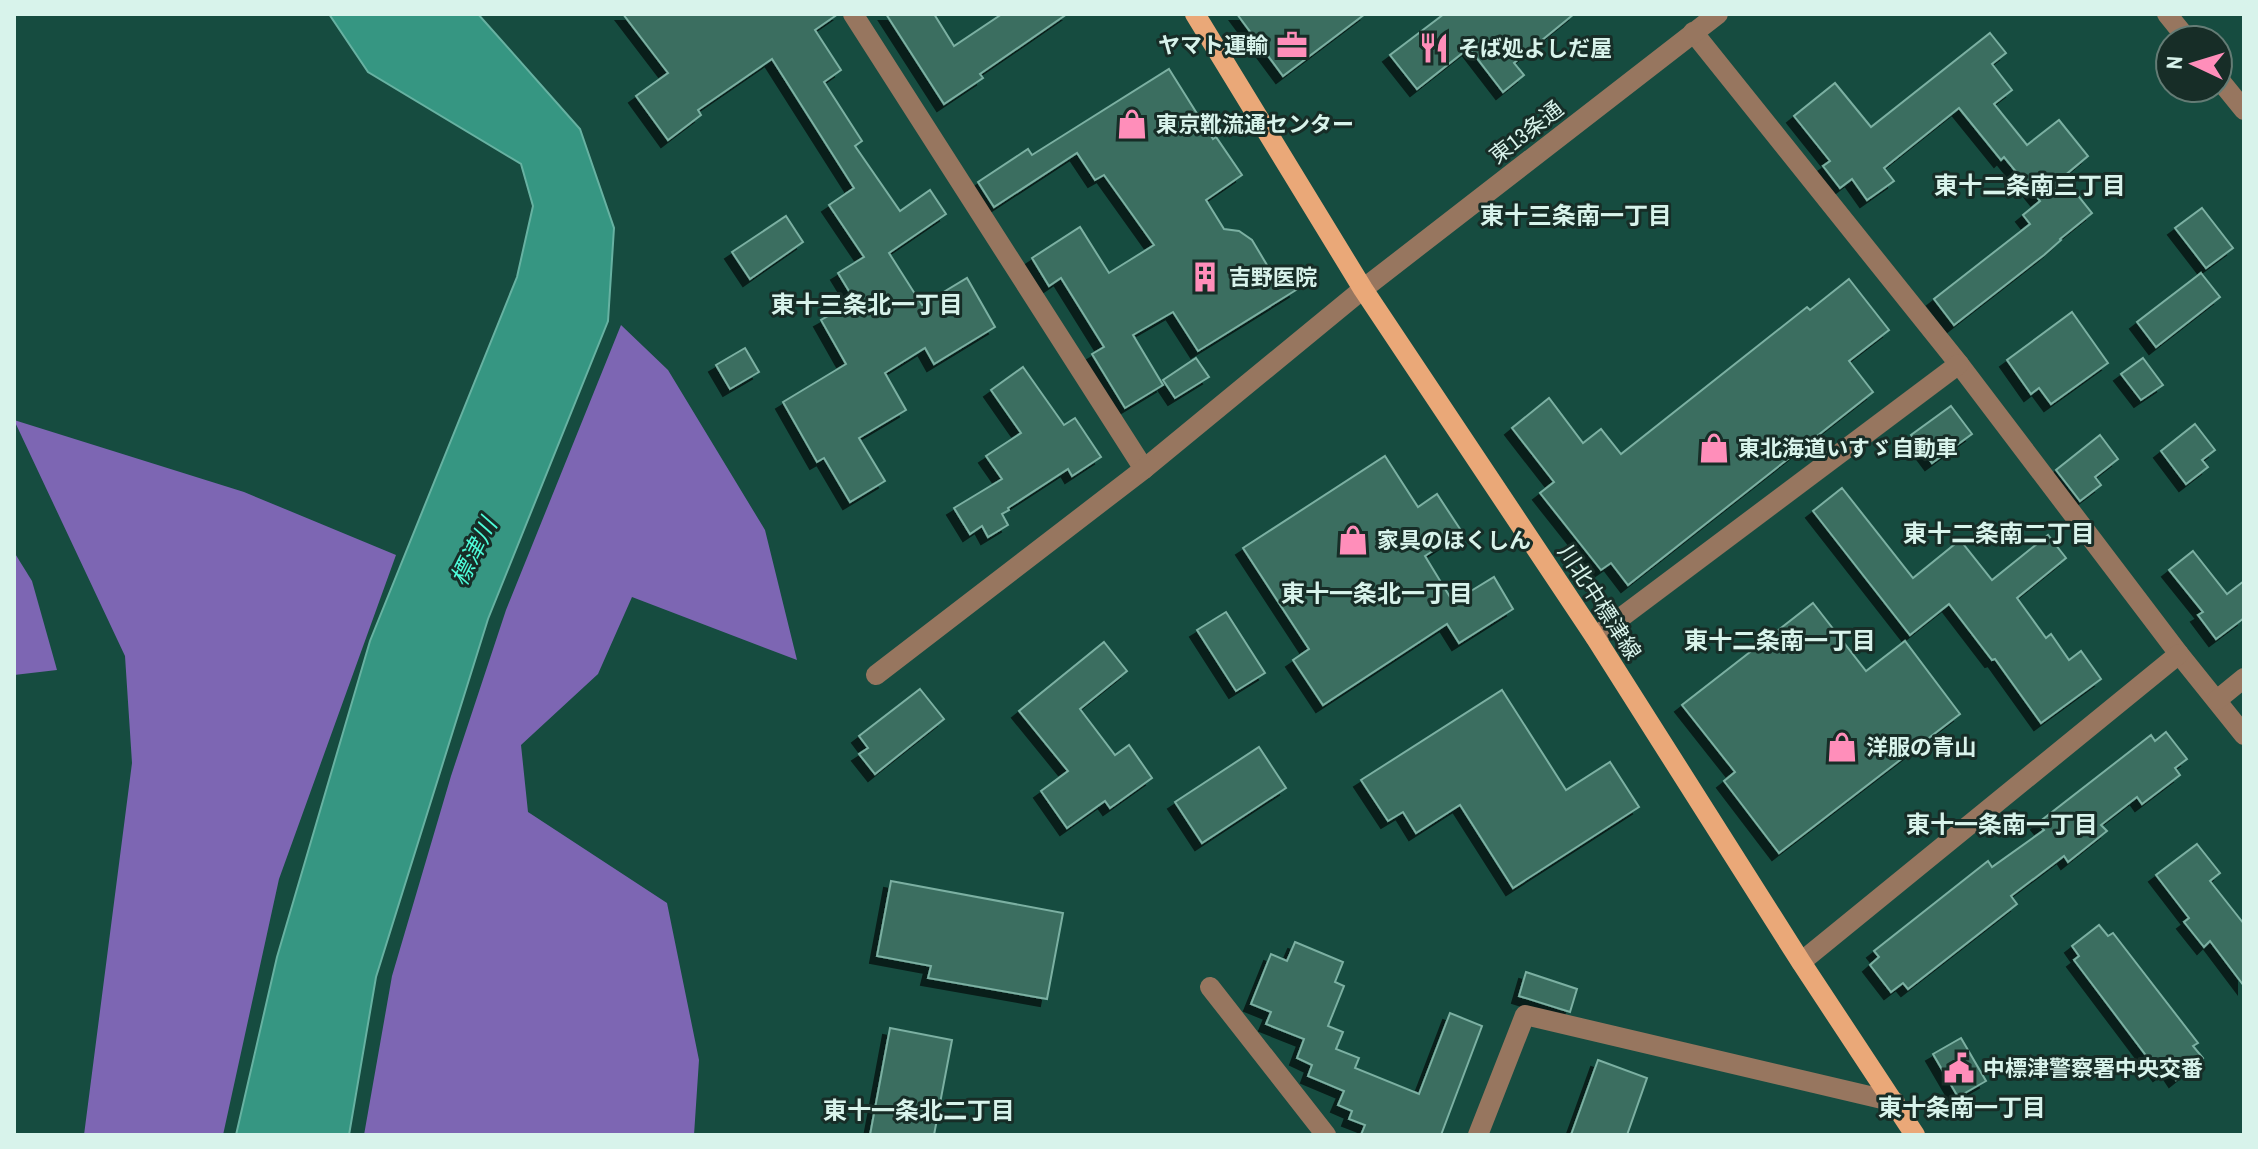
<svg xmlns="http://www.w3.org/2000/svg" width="2258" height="1149" font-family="'Archivo Narrow','Noto Sans JP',sans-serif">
<defs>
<filter id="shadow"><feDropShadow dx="-7" dy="7" stdDeviation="0" flood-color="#0009"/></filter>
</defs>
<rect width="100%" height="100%" fill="#164c40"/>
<g fill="#7d66b3">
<path d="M 621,325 L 668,370 L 765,530 L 797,660 L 632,597 L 598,674 L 521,745 L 528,812 L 667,903 L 699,1060 L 694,1135 L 364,1135 L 392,976 L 451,776 L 506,610 Z"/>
<path d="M 14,420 L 244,492 L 396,555 L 279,879 L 223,1135 L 84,1135 L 132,763 L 125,656 Z"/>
<path d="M 14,552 L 32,581 L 57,670 L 14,675 Z"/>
</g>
<path fill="#369682" stroke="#67b2a2" stroke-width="2" d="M 329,14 L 478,14 L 580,129 L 614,228 L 608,321 L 488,619 L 376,977 L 349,1135 L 236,1135 L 277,957 L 370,641 L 517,277 L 533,206 L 521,164 L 368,72 Z"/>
<g fill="#3a6e61" stroke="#7bb0a2" stroke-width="2" filter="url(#shadow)">
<path d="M 623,14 L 838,14 L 815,30 L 841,70 L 824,82 L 862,141 L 855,146 L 900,211 L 930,190 L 946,214 L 889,253 L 922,305 L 967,278 L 995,327 L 934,364 L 925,348 L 885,373 L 906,410 L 859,438 L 885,481 L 850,502 L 824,458 L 817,462 L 783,402 L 846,364 L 821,320 L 855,301 L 838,273 L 864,257 L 829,205 L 854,188 L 772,59 L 698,110 L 701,115 L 668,140 L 636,96 L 668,73 Z"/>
<path d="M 886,14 L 934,14 L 954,46 L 1002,14 L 1067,14 L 980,74 L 983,78 L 944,104 Z"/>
<path d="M 1237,14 L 1365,14 L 1283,76 Z"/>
<path d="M 1444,14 L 1574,14 L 1514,63 L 1524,75 L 1503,92 L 1469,48 L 1417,89 L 1390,55 Z"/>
<path d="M 1990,33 L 2006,53 L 1992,64 L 2012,90 L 1994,104 L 2027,145 L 2059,120 L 2088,156 L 2063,177 L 2092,213 L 2060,239 L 2061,240 L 2044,255 L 1954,325 L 1934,299 L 2030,224 L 2023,215 L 2040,201 L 2004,157 L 2001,160 L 1959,108 L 1884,168 L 1894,181 L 1867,200 L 1852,179 L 1840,188 L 1823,166 L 1830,161 L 1794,116 L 1835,83 L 1871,127 Z"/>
<path d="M 1169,69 L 1213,139 L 1216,137 L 1242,175 L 1206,200 L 1224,229 L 1239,231 L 1252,240 L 1273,275 L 1282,269 L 1296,290 L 1198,351 L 1173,312 L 1133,335 L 1163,385 L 1125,408 L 1092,354 L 1104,347 L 1061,278 L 1049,286 L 1032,258 L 1080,227 L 1109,273 L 1154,245 L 1104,175 L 1095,180 L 1077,153 L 994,207 L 978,182 L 1028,149 L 1032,155 Z"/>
<path d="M 2202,208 L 2233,248 L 2206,268 L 2175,228 Z"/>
<path d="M 786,216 L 803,242 L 750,279 L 732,252 Z"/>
<path d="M 2201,273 L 2220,297 L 2156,347 L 2137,322 Z"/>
<path d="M 1849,279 L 1889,330 L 1849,361 L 1873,392 L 1628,585 L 1611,563 L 1601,570 L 1540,493 L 1554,482 L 1512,428 L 1549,398 L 1583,443 L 1601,429 L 1621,454 L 1807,307 L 1810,310 Z"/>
<path d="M 2072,312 L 2108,363 L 2051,404 L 2039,388 L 2031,394 L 2007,360 Z"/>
<path d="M 745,348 L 759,372 L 730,389 L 716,365 Z"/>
<path d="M 1196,358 L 1209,377 L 1175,398 L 1163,380 Z"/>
<path d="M 2143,358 L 2163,385 L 2141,400 L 2121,374 Z"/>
<path d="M 1023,367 L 1064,425 L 1075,418 L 1101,457 L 1072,476 L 1068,469 L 1008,508 L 1009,510 L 1002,514 L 1008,525 L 988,537 L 982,526 L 970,534 L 954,508 L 1002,479 L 986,456 L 1021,433 L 991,390 Z"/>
<path d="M 1951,406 L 1972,434 L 1932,463 L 1911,435 Z"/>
<path d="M 2195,424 L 2215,450 L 2202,460 L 2208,467 L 2186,484 L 2161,451 Z"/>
<path d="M 2100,435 L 2118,459 L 2095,477 L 2101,485 L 2080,501 L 2056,470 Z"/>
<path d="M 1385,456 L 1418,507 L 1437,494 L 1462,532 L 1425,556 L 1453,602 L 1494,577 L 1513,609 L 1459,643 L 1447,624 L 1323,705 L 1293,660 L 1309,649 L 1243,548 Z"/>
<path d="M 1842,488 L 1913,578 L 1960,540 L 1992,580 L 2048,535 L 2066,558 L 2017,598 L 2046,638 L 2051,634 L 2069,660 L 2081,651 L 2101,679 L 2041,723 L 1995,659 L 1992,660 L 1949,604 L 1910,635 L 1813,511 Z"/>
<path d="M 2193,551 L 2227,594 L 2244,581 L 2244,618 L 2216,639 L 2198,615 L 2203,612 L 2169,570 Z"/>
<path d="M 1813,603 L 1866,671 L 1905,641 L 1960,714 L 1779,853 L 1724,781 L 1735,772 L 1682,705 Z"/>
<path d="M 1226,612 L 1265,673 L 1236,691 L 1197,630 Z"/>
<path d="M 1104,642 L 1127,671 L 1080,709 L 1115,755 L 1129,745 L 1152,778 L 1110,808 L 1105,801 L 1067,828 L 1041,791 L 1068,771 L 1019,711 Z"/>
<path d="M 920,689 L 944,719 L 875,774 L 859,754 L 868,748 L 859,736 Z"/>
<path d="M 1502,690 L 1566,790 L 1610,762 L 1639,807 L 1513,888 L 1460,805 L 1416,833 L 1403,812 L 1388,821 L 1361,780 Z"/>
<path d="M 2166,732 L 2187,759 L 2175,768 L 2180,775 L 2142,804 L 2137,797 L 2101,825 L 2107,831 L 2068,862 L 2064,856 L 2011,896 L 2017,904 L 1908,989 L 1903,983 L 1891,992 L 1870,965 L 1879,957 L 1874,951 L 1988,861 L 1992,867 L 2044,830 L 2038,823 L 2151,735 L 2155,741 Z"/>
<path d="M 1259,747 L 1286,788 L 1202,843 L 1175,802 Z"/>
<path d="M 2197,844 L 2220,873 L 2210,881 L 2244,924 L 2244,986 L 2210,941 L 2204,947 L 2184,922 L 2189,918 L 2156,875 Z"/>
<path d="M 891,881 L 1063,913 L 1047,999 L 928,978 L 931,966 L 877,956 Z"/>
<path d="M 2099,925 L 2108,936 L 2113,933 L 2198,1043 L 2193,1046 L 2203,1058 L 2176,1080 L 2168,1068 L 2160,1074 L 2074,960 L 2079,956 L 2072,946 Z"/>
<path d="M 1295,942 L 1343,962 L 1335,982 L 1344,986 L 1328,1026 L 1343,1032 L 1336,1049 L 1359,1058 L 1355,1068 L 1419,1094 L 1450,1013 L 1482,1026 L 1441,1135 L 1361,1135 L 1365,1125 L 1349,1119 L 1352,1111 L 1338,1105 L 1344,1091 L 1308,1076 L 1312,1065 L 1297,1058 L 1304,1039 L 1266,1024 L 1271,1012 L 1251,1004 L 1271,954 L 1287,961 Z"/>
<path d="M 1526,972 L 1577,989 L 1570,1012 L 1519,996 Z"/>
<path d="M 890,1028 L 952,1040 L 934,1135 L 870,1135 Z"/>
<path d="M 1961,1038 L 1986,1081 L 1958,1097 L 1933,1054 Z"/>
<path d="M 1598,1060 L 1647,1078 L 1627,1135 L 1571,1135 Z"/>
</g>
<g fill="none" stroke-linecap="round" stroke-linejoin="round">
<g stroke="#97765f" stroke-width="20">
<path d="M 853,14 L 1144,469"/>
<path d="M 2167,14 L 2188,40"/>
<path d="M 1693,32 L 1959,364 L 2179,654 L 2244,735"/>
<path d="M 2218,78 L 2244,110"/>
<path d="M 1595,637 L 1959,364"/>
<path d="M 876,675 L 1144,469 L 1363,289 L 1718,14"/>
<path d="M 2217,700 L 2244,678"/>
<path d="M 1801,962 L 2179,654"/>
<path d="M 1210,987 L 1326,1135"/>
<path d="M 1478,1135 L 1525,1015 L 1895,1102"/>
</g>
<path stroke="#eaa878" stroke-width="20" d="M 1195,14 L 1363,289 L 1595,637 L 1801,962 L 1915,1135"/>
</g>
<defs>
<g id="office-bare" transform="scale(2.4)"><path d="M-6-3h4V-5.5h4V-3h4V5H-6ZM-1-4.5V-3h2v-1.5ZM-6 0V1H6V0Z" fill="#ff8eba" stroke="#172d27" stroke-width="2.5" paint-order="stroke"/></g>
<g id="restaurant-bare" transform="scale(2.4)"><path d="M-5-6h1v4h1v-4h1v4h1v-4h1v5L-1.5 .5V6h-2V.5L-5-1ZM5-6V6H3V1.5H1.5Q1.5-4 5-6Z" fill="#ff8eba" stroke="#172d27" stroke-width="2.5" paint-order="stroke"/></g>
<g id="shop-bare" transform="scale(2.4)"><path d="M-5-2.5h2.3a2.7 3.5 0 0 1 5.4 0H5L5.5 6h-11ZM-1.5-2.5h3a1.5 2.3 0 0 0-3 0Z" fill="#ff8eba" stroke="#172d27" stroke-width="2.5" paint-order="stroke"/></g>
<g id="building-bare" transform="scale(2.4)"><path d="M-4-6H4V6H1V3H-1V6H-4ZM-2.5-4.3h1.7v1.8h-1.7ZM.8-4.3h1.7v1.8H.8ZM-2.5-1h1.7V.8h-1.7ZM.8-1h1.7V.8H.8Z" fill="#ff8eba" stroke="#172d27" stroke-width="2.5" paint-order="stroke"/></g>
<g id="civic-bare" transform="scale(2.4)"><path d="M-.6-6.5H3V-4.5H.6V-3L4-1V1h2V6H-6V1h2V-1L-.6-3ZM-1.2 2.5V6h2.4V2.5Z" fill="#ff8eba" stroke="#172d27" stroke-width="2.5" paint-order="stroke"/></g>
</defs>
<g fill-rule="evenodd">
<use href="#office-bare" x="1292" y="45"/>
<use href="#restaurant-bare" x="1434" y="48"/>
<use href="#shop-bare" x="1132" y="124"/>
<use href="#building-bare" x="1205" y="277"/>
<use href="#shop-bare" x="1714" y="448"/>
<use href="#shop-bare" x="1353" y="540"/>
<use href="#shop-bare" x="1842" y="747"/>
<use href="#civic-bare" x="1959" y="1068"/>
</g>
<g text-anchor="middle" stroke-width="6" stroke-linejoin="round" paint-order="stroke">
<g font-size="22" font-weight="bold" fill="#d8f3eb" stroke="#172d27" text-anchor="start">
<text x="1268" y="53" text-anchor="end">ヤマト運輸</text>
<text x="1458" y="56">そば処よしだ屋</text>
<text x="1156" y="132">東京靴流通センター</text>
<text x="1229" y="285">吉野医院</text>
<text x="1738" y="456">東北海道いすゞ自動車</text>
<text x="1377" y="548">家具のほくしん</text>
<text x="1866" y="755">洋服の青山</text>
<text x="1983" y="1076">中標津警察署中央交番</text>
</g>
<g font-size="22" fill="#d8f3eb" stroke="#172d27">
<text transform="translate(1526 132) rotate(-38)" y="8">東13条通</text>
<text transform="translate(1600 602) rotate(57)" y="8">川北中標津線</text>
</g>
<g font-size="24" font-weight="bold" fill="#d8f3eb" stroke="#172d27">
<text x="2030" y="194">東十二条南三丁目</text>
<text x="1576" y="224">東十三条南一丁目</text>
<text x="867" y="313">東十三条北一丁目</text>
<text x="1999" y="542">東十二条南二丁目</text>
<text x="1377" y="602">東十一条北一丁目</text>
<text x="1780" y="649">東十二条南一丁目</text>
<text x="2002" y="833">東十一条南一丁目</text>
<text x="1962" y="1116">東十条南一丁目</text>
<text x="919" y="1119">東十一条北二丁目</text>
</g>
<g font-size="24" font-style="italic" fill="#4efcd9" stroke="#172d27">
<text transform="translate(474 552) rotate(-63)" y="8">標津川</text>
</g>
</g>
<rect width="2258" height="1149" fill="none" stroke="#d8f3eb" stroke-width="32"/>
<g transform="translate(2194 64) rotate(274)"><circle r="38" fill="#172d27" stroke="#647c75" stroke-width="2"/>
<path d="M0-6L14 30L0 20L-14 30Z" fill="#ff8eba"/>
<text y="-12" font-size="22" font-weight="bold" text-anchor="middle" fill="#d8f3eb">N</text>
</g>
</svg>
